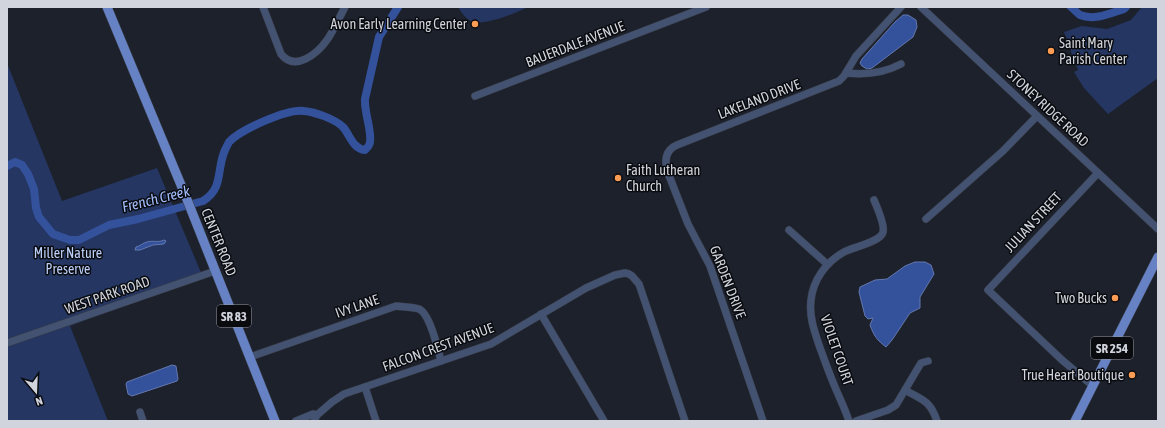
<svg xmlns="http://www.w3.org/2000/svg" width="1165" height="428" font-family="'Asap Condensed',sans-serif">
<rect width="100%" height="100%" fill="#1c212c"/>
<g fill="#243661">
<path d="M 458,7 L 528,7 C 516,13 483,27 471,21 C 466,19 461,12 458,7 Z"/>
<path d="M 1142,7 L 1158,7 L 1158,78 L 1108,114 L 1084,88 L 1074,72 L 1078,70 L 1071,52 L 1070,42 L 1068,42 L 1064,32 L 1082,26 L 1107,29 L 1131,20 Z"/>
<path d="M 7,63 L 62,201 L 157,168 L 202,275 L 70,326 L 108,421 L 7,421 Z"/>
</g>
<g fill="#34519b" stroke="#6378ae">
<path d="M 903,15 L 908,15 L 916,20 L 917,27 L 913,37 L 872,68 L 867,69 L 862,66 L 860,63 L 862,59 L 895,22 Z"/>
<path d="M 164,240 L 166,241 L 164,244 L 153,245 L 140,250 L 135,250 L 136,247 C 140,246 143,243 147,242 C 153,240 158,243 164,240 Z"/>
<path d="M 915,262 L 925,262 L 931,265 L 934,274 L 920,297 L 920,308 L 910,313 L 892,340 L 886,347 C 877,340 874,336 870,325 L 873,318 L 868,319 L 865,316 L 859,292 L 860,287 L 875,280 L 887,279 L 905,266 Z"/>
<path d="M 172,365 L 176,366 L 178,379 L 177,381 L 132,396 L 128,394 L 126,384 L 127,382 Z"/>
</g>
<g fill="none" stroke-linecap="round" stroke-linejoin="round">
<g stroke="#34519b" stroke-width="8">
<path d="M 1071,7 C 1074,9 1077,13 1080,15 C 1094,21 1111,13 1124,9 L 1126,7"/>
<path d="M 7,166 L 15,162 L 22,165 L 28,174 L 34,189 L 36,208 L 39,217 L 53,234 L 70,240 L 79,240 L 109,225 L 138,219 L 203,201 C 224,188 216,170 225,150 C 226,148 228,144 229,142 C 240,130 288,108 304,111 C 315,112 335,119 343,127 C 350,135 353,149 365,150 C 367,148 370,145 370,142 C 372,131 364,112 365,99 L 379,37 L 398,7"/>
</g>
<g stroke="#393e48" stroke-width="8">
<g id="minor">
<path d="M 263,7 L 281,54 C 295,72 317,54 327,40 C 334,30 339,18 345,7"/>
<path d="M 921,7 L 1158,229"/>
<path d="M 846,73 C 864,75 884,73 901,64"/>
<path d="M 475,96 L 706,7"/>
<path d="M 926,219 L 1003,151 L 1037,116"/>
<path d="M 789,230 L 827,264"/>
<path d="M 541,314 L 604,421"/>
<path d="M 7,343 L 215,271"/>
<path d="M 250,357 L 396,306 C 403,307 412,307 419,309 C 430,314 438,349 441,361"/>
<path d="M 1093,386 L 1062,360 L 988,290 L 1098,173"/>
<path d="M 365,387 L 376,421"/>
<path d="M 905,390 C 922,400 930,400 937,421"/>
<path d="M 140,412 L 143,421"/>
<path d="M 317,415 L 332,402 L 344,394 L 491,344 L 586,288 L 615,275 L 625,273 L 629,274 L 632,276 L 639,284 L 685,421"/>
<path d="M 296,421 L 313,414 L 317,415 L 314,421"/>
<path d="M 763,421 L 710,266 L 688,224 L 668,173 C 664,161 665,150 677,145 L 839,81 L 844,76 L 856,56 L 901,7"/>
<path d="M 849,421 C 845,409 840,399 835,387 C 829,373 824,359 819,345 C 814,330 809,316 811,300 C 813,280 826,262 844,252 C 853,247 881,242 883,232 C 885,225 877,207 874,200"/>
<path d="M 856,421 L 888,410 L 896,405 L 921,363 L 928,361"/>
</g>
</g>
<g stroke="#393e48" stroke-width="10">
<g id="major">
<path d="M 107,7 L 186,197 L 275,421"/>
<path d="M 1075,421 L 1158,257"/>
</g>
</g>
<use href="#minor" stroke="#445272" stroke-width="7"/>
<use href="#major" stroke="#6682c4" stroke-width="9"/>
</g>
<g fill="#fd9d55" stroke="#090b0f" stroke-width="1.5">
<circle cx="475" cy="24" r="4"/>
<circle cx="1051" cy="51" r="4"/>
<circle cx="618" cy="178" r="4"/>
<circle cx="1115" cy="298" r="4"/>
<circle cx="1132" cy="375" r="4"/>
</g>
<g text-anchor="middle" stroke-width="3" stroke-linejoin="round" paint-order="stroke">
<g fill="#090b0f" stroke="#95989e" stroke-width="1">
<rect x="217" y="305" width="34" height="22" rx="3"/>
<rect x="1091" y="337" width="42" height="22" rx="3"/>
</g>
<g font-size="13" font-weight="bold" fill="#d1d4dc">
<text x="234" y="321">SR 83</text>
<text x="1112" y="353">SR 254</text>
</g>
<g font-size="14" fill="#d1d4dc" stroke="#090b0f" text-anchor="end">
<text x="467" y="29">Avon Early Learning Center</text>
<text x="1059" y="48" text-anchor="start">Saint Mary<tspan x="1059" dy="16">Parish Center</tspan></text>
<text x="626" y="175" text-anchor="start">Faith Lutheran<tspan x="626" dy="16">Church</tspan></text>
<text x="1107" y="303">Two Bucks</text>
<text x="1124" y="380">True Heart Boutique</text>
</g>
<g font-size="14" fill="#d1d4dc" stroke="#090b0f">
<text transform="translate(575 44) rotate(-21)" y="5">BAUERDALE AVENUE</text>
<text transform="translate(759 99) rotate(-21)" y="5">LAKELAND DRIVE</text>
<text transform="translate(1048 108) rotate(43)" y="5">STONEY RIDGE ROAD</text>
<text transform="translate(1033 222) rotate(-47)" y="5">JULIAN STREET</text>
<text transform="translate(219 242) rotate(68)" y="5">CENTER ROAD</text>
<text transform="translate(728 282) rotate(69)" y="5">GARDEN DRIVE</text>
<text transform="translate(107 295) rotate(-19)" y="5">WEST PARK ROAD</text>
<text transform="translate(357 306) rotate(-19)" y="5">IVY LANE</text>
<text transform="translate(438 347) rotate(-20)" y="5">FALCON CREST AVENUE</text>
<text transform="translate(837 350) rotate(71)" y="5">VIOLET COURT</text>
</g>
<g font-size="14" fill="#bdd0fa" stroke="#090b0f">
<text x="68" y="258">Miller Nature<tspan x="68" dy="16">Preserve</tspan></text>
</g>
<g font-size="15" font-style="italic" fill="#a3befc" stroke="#090b0f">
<text transform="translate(156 199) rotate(-14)" y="5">French Creek</text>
</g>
</g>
<rect width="1165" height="428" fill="none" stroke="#d1d4dc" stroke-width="16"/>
<g transform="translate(36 392) rotate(161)" stroke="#090b0f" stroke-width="3" paint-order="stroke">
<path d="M0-3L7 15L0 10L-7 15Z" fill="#d1d4dc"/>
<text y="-6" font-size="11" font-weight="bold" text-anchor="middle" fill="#d1d4dc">N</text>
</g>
</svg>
